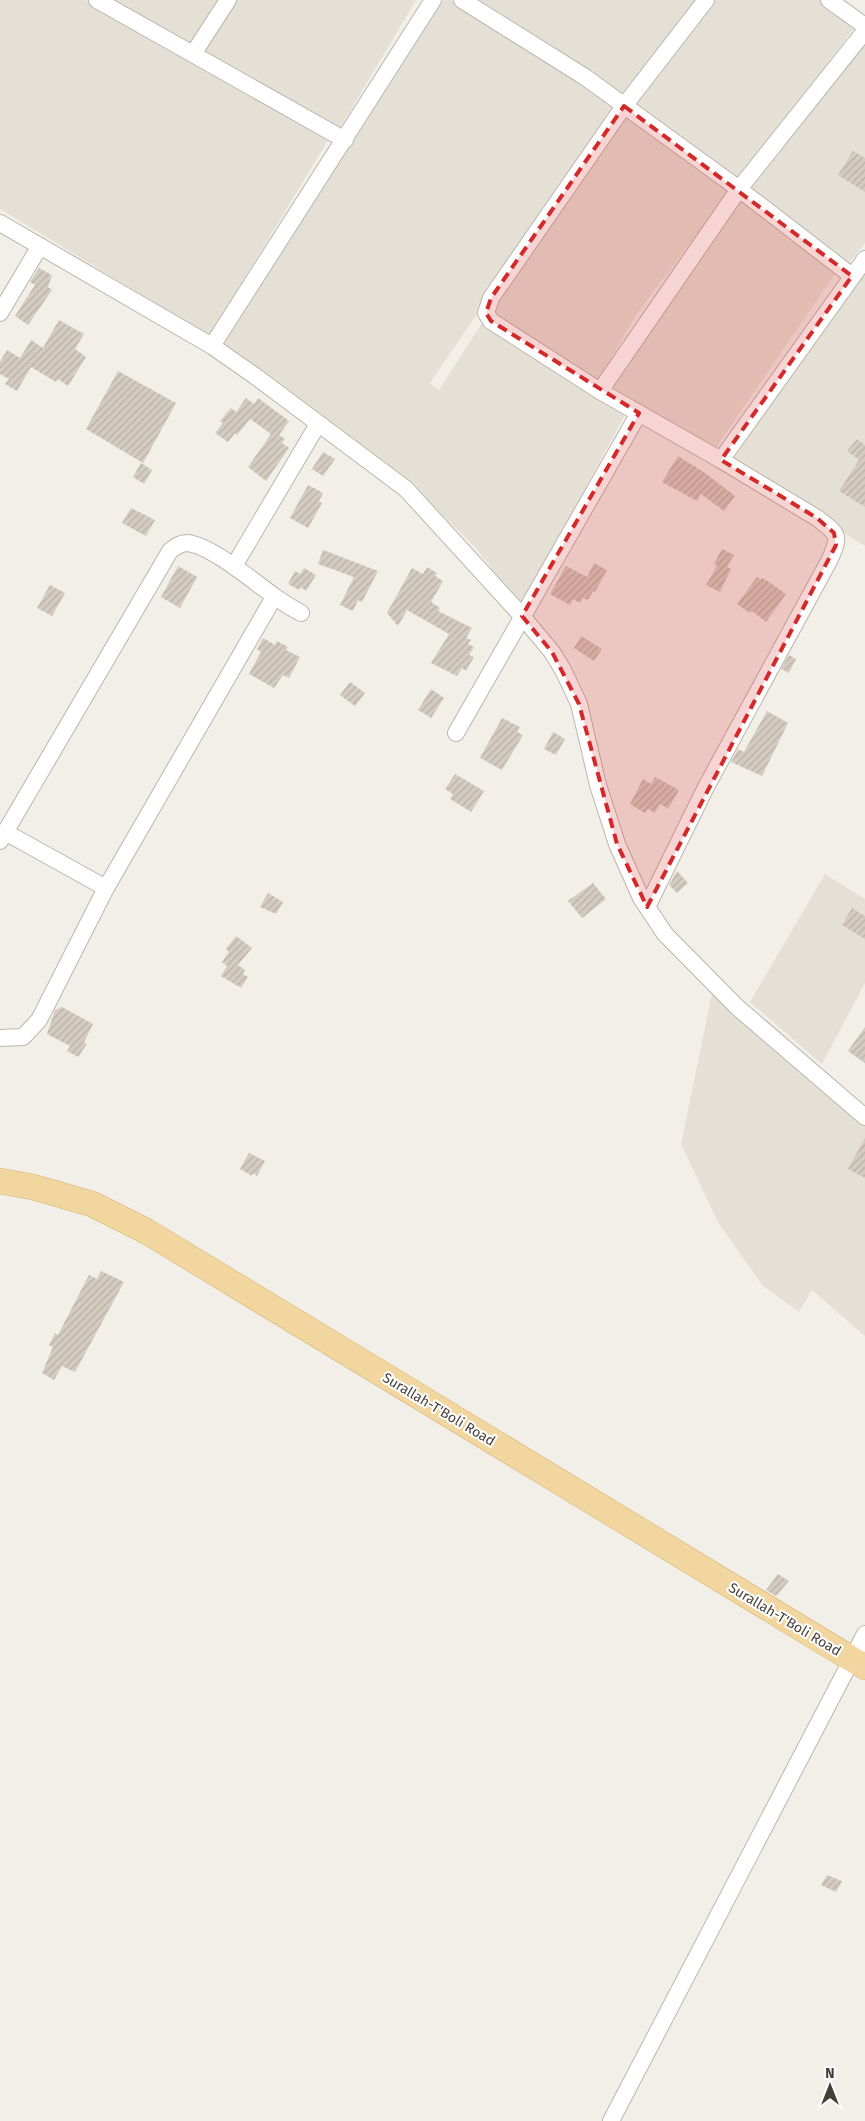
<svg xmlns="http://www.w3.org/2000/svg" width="865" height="2121" font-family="'Fira Sans',sans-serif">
<defs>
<pattern id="building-hatch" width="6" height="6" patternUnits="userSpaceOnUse" patternTransform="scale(1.25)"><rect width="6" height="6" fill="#d5ccc1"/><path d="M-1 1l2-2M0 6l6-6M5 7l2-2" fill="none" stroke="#b8b0a6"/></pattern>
</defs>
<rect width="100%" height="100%" fill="#f2eee8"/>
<g fill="#e5e0d6">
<path d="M 0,0 L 85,0 L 328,140 L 210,336 L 0,209 Z"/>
<path d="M 113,0 L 222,0 L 193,46 Z"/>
<path d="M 236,0 L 416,0 L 340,128 L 202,52 Z"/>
<path d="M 432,0 L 451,0 L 567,68 L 618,107 L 430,383 L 439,390 L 484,320 L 627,411 L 522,607 L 475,547 L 410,483 L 322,416 L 222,346 Z"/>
<path d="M 474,0 L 700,0 L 624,100 L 573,60 Z"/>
<path d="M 711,0 L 825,0 L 858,23 L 738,183 L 630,105 Z"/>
<path d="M 865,26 L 865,243 L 847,265 L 747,187 Z"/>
<path d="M 625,111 L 731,190 L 637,313 L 598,381 L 484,314 Z"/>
<path d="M 742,198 L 836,272 L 713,452 L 606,386 Z"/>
<path d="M 865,262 L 865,546 L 724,457 Z"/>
<path d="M 825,874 L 865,899 L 865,983 L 822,1064 L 750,1002 Z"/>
<path d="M 713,989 L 865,1116 L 865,1336 L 812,1290 L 799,1312 L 763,1286 L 718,1222 L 681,1144 Z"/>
</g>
<g fill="url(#building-hatch)">
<path d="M 853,151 L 865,158 L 865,192 L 838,175 Z"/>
<path d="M 39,268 L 52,275 L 48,287 L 52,290 L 28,325 L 15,316 L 35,285 L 30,282 Z"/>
<path d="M 59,320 L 84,334 L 75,349 L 86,357 L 68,386 L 58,379 L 56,382 L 31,367 L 17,391 L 5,384 L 9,379 L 0,374 L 0,362 L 7,350 L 20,358 L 31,340 L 43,348 Z"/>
<path d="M 118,371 L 176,403 L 143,463 L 86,429 Z"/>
<path d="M 246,398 L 254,404 L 258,398 L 289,421 L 279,435 L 285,439 L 282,443 L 289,448 L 266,481 L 248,467 L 271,434 L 250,419 L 237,435 L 235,433 L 228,442 L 215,433 L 223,423 L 220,421 L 231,408 L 236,412 Z"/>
<path d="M 857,439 L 865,445 L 865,507 L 839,491 L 859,460 L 847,451 Z"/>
<path d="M 323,452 L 335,459 L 323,476 L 312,469 Z"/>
<path d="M 678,456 L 705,473 L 735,496 L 724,511 L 701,494 L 697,501 L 662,482 Z"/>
<path d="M 141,463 L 152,470 L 144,484 L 133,477 Z"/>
<path d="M 308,485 L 323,493 L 319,501 L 322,503 L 308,528 L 290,518 Z"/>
<path d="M 131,508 L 155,520 L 146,536 L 122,523 Z"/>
<path d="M 722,549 L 734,555 L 727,567 L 731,569 L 720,592 L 706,585 L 717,566 L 714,564 Z"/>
<path d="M 323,550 L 378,571 L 362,602 L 358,600 L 353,611 L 340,605 L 354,577 L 318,564 Z"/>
<path d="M 594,563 L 607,570 L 595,592 L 593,591 L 588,600 L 583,598 L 580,603 L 573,599 L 570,605 L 550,594 L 566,566 L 587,577 Z"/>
<path d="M 178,566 L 197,577 L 180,608 L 161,597 Z"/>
<path d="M 427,567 L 437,573 L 435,576 L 443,581 L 431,602 L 440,608 L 438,611 L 472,628 L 466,638 L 471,640 L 468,644 L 474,647 L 469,655 L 474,657 L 466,671 L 462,668 L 457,676 L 431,663 L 449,634 L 407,610 L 398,626 L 387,613 L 412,568 L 423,574 Z"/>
<path d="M 304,568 L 316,575 L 306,591 L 301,587 L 299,590 L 288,584 L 295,571 L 300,574 Z"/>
<path d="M 757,577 L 761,580 L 762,578 L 766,580 L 786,594 L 766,622 L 752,611 L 750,613 L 737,604 Z"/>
<path d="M 50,585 L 65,593 L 52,616 L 37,608 Z"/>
<path d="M 581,636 L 602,649 L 594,661 L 574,648 Z"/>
<path d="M 263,638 L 275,645 L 277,641 L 288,647 L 286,650 L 300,657 L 289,678 L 283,675 L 274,688 L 249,674 L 261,652 L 257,649 Z"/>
<path d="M 789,655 L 796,659 L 789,673 L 781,669 Z"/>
<path d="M 350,682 L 365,693 L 355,706 L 340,695 Z"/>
<path d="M 431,689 L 444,698 L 431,718 L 418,710 Z"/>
<path d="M 767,711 L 788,723 L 762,776 L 731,762 L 738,749 L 744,752 Z"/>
<path d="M 502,718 L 520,727 L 517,732 L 523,735 L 502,770 L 480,758 Z"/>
<path d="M 553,732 L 565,739 L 556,755 L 544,749 Z"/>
<path d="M 455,774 L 484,791 L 471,812 L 450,799 L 453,794 L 445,789 Z"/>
<path d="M 655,777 L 679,790 L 668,809 L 660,804 L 655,813 L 648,809 L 645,813 L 630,804 L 643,779 L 651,784 Z"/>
<path d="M 677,871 L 688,883 L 677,893 L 669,885 Z"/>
<path d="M 593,883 L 606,899 L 582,918 L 568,901 Z"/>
<path d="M 268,893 L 283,902 L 276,914 L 260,907 Z"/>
<path d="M 852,908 L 865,916 L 865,939 L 842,925 Z"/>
<path d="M 236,936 L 252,948 L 238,965 L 245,970 L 243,974 L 248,977 L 241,988 L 221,976 L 227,966 L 222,962 L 229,952 L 226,949 Z"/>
<path d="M 62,1007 L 93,1024 L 84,1042 L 87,1044 L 78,1057 L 67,1051 L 70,1046 L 47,1034 L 55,1010 Z"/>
<path d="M 865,1027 L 865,1063 L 848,1051 Z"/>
<path d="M 865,1138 L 865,1178 L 848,1169 Z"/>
<path d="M 249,1153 L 265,1161 L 257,1176 L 253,1173 L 252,1176 L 240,1169 Z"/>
<path d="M 101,1271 L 124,1282 L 75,1372 L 62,1366 L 54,1380 L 42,1373 L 53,1347 L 49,1345 L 55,1333 L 58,1335 L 89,1275 L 97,1279 Z"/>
<path d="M 778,1574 L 789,1581 L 776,1596 L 766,1590 Z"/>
<path d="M 827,1875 L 842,1881 L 836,1892 L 821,1885 Z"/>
</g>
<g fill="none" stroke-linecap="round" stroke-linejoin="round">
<g stroke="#bcb5ab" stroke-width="18">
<g id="minor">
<path d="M 97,0 L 345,140"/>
<path d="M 462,0 L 585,77 L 739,189 L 852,276"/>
<path d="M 829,0 L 865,26"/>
<path d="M 193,54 L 228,0"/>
<path d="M 0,223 L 212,346 L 255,376 L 406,489 L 522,616 L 552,652 L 563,670 L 579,704 L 598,785 L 617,844 L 641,898 L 665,934 L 737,1007 L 865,1117"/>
<path d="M 0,313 L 40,246"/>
<path d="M 212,346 L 433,0"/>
<path d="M 600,391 L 739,189 L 865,31"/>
<path d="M 721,460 L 865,259"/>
<path d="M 234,566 L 318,424"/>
<path d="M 456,733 L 639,413"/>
<path d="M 5,832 L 106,888"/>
<path d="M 0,841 L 170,551 C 175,547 180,543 187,543 C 211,545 254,582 274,596 C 282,602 292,608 301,613"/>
<path d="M 647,907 L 706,787 L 829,561 C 841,535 839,535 817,518 L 721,460 L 600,391 L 491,321 L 486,313 L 491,298 L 624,106 L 706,0"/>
<path d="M 0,1038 L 23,1037 L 39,1020 L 106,888 L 274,597"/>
<path d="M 611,2121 L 865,1634"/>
</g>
</g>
<g stroke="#d6b272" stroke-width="26">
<path id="primary" d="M 0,1181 L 33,1187 L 92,1204 L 146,1231 L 865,1667"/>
</g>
<use href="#minor" stroke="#fff" stroke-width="16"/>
<use href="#primary" stroke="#f2d6a0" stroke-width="25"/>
</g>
<path fill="#d62828" fill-opacity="0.2" stroke="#d62828" stroke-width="4" stroke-dasharray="10 6" stroke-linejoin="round" d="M 624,106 L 852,276 L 721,460 L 817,518 L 834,533 L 836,545 L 647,907 L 617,844 L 579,704 L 552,652 L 522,616 L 639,413 L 491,321 L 486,313 L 491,298 Z"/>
<g text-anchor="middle" stroke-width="4" stroke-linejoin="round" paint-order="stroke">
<g font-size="14" fill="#443e37" stroke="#fff">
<text transform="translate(439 1409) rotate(31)" y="5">Surallah-T'Boli Road</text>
<text transform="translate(785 1619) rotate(31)" y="5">Surallah-T'Boli Road</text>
</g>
</g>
<g transform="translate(830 2086)" stroke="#ffffff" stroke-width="4" paint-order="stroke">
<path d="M0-4L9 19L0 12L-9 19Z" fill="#443e37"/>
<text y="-8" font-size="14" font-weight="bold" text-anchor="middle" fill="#443e37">N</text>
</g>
</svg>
